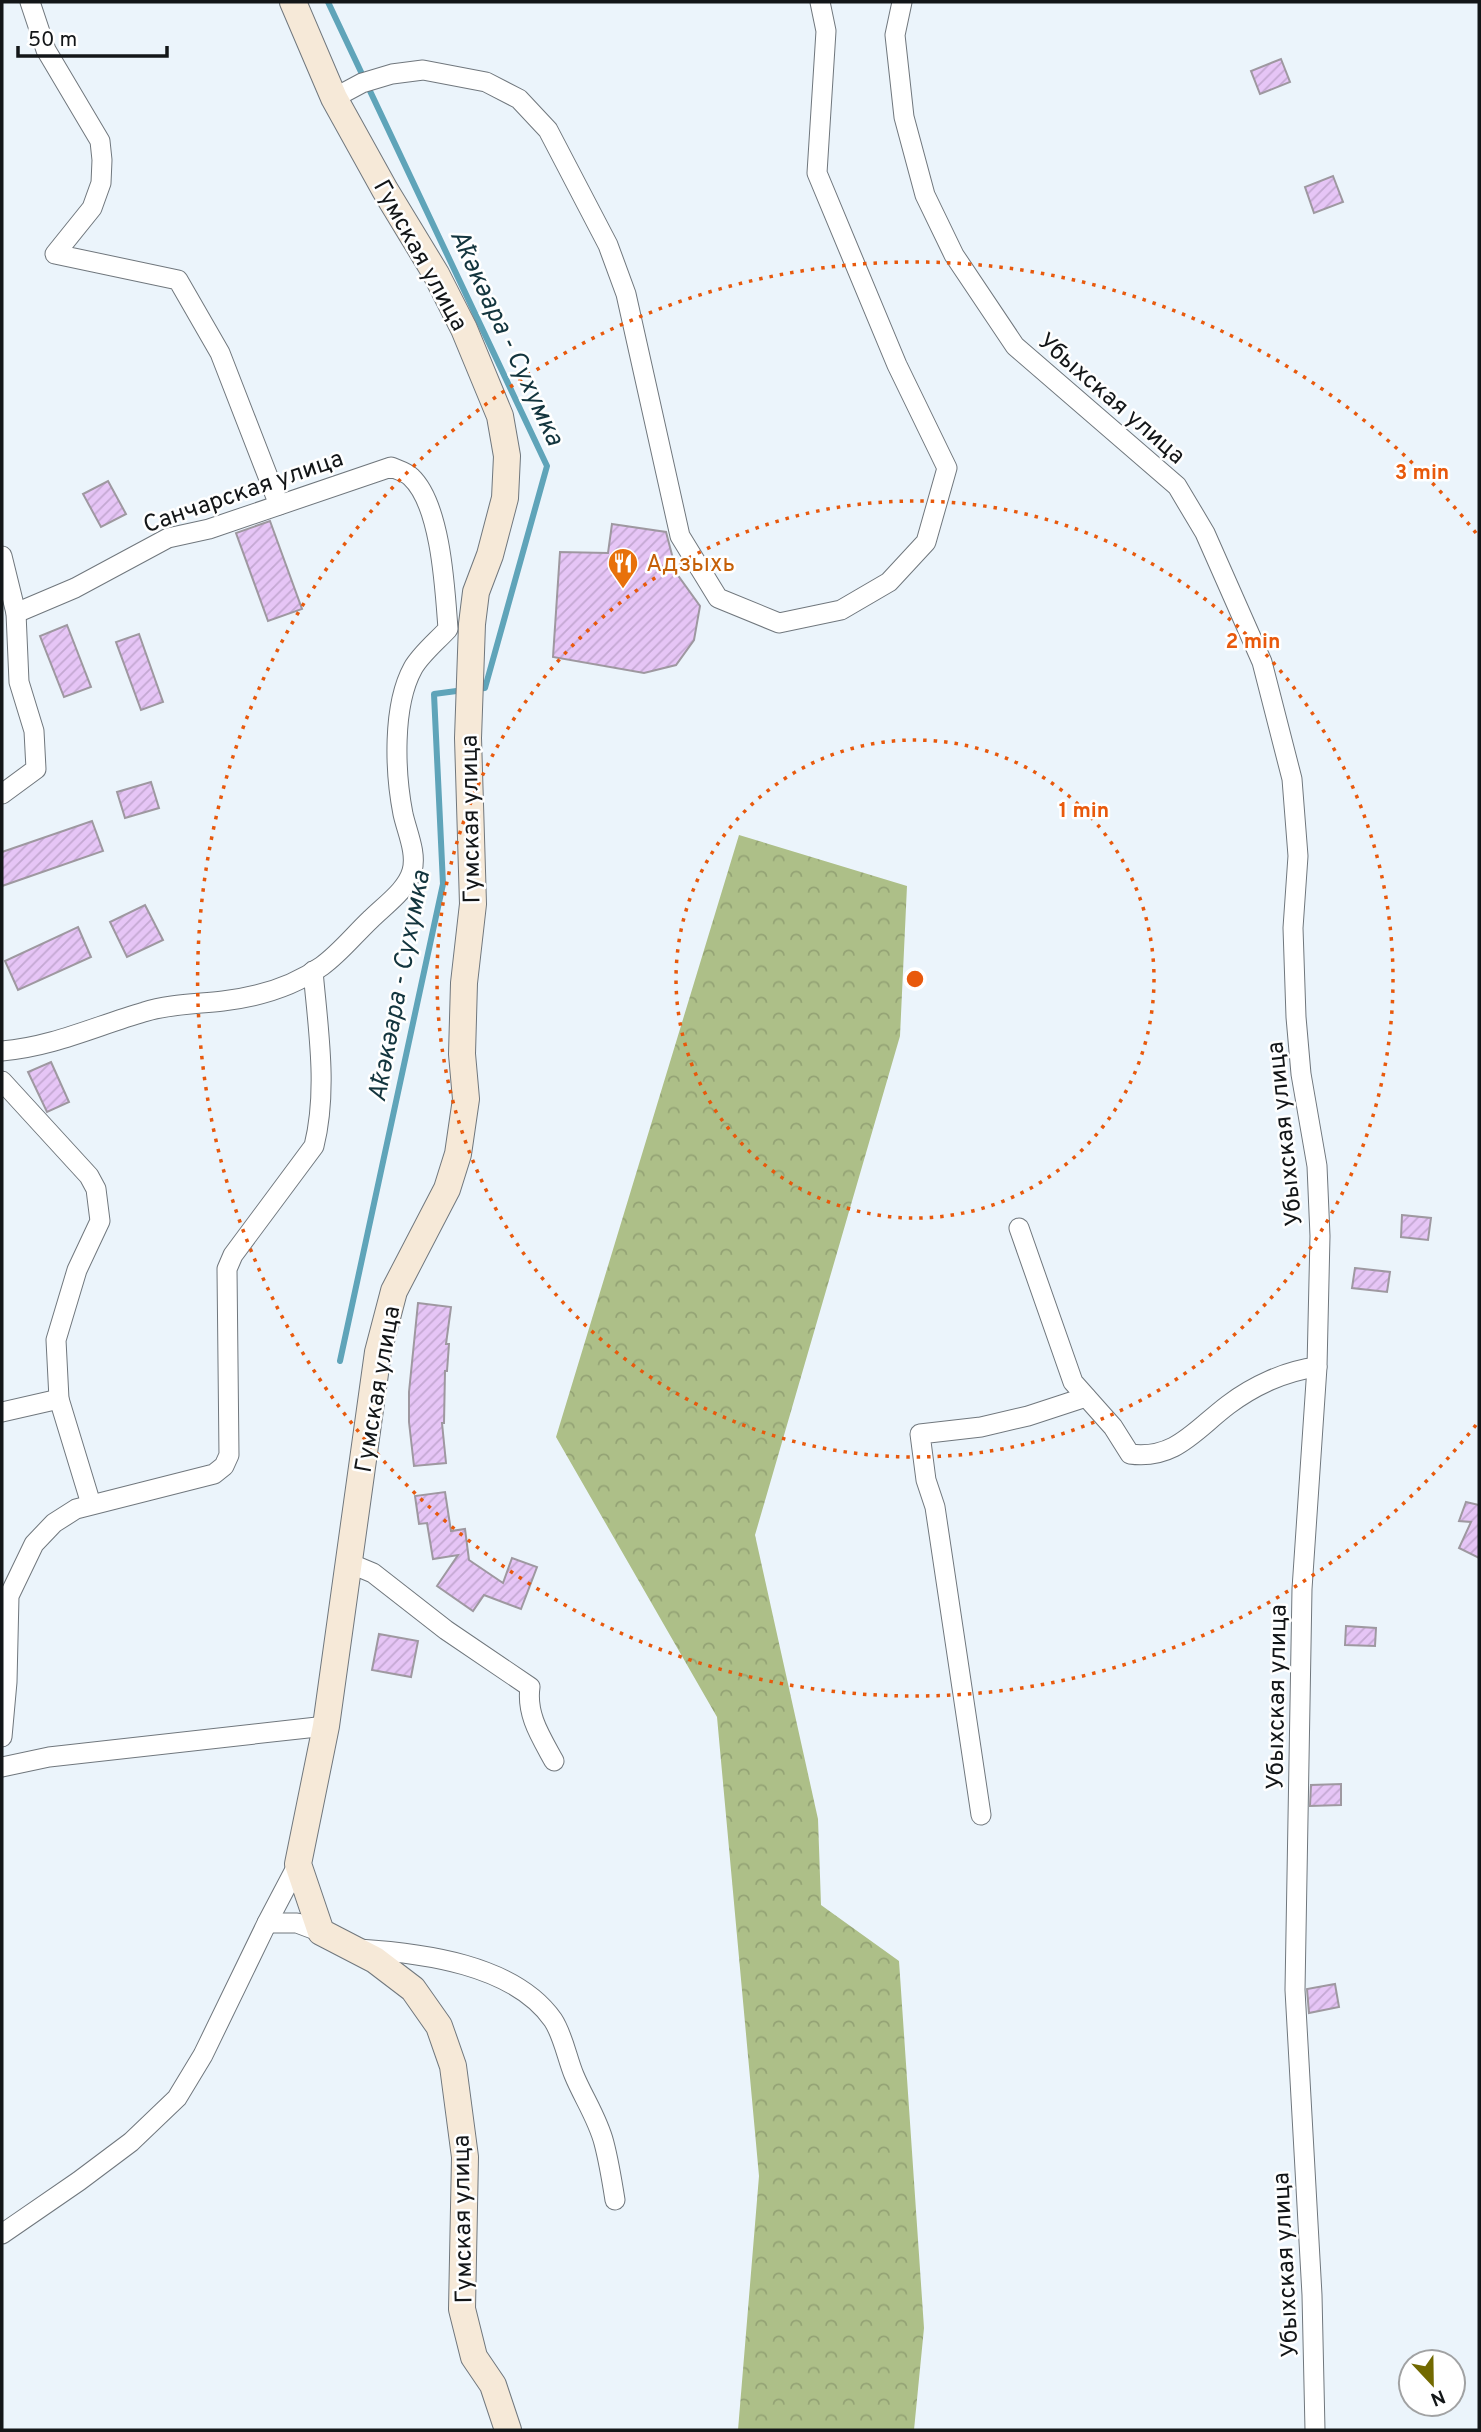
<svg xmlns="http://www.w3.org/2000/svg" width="1481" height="2432" font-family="Overpass,sans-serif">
<defs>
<pattern id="forest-crowns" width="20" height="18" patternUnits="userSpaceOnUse" patternTransform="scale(1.75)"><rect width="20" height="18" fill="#adbf88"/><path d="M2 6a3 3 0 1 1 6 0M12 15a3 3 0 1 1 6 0" fill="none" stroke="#94a375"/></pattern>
<pattern id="building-hatch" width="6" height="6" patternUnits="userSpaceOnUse" patternTransform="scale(1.75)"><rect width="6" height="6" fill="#e6c5f6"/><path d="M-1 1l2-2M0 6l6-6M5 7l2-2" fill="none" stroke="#c4a8d2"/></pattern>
</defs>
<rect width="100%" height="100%" fill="#ebf4fb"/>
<path fill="url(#forest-crowns)" d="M 739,835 L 907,886 L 900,1036 L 755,1535 L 818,1819 L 821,1905 L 899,1961 L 924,2328 L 914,2430 L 738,2430 L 759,2176 L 717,1717 L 556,1437 Z"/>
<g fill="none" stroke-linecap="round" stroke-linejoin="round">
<g stroke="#5fa4b9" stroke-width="6">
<path d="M 328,2 L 547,466 L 485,688 L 475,689"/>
<path d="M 340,1361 L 443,884 L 434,694 L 464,690"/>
</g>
</g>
<g fill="url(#building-hatch)" stroke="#9e98a0" stroke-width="2">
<path d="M 1281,59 L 1290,82 L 1260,94 L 1251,71 Z"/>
<path d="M 1333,176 L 1343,202 L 1314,213 L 1305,187 Z"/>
<path d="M 108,481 L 126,514 L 101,527 L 83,494 Z"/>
<path d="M 270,521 L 302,609 L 268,621 L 236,533 Z"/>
<path d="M 612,524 L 666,532 L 677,574 L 700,606 L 694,640 L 676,665 L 644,673 L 553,657 L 560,552 L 608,553 Z"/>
<path d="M 67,625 L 91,687 L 64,697 L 40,636 Z"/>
<path d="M 139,634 L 163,702 L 141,710 L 116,642 Z"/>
<path d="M 151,782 L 159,808 L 125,818 L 117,792 Z"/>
<path d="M 92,821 L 103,851 L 2,886 L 2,852 Z"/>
<path d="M 145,905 L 163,940 L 127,957 L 110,922 Z"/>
<path d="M 78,927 L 91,957 L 18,990 L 5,961 Z"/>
<path d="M 51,1062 L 69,1102 L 47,1112 L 28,1072 Z"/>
<path d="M 1402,1215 L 1431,1218 L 1428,1240 L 1401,1237 Z"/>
<path d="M 1355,1268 L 1390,1272 L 1387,1292 L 1352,1288 Z"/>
<path d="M 418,1303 L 451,1307 L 446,1344 L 449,1344 L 447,1371 L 445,1371 L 444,1423 L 442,1423 L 446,1463 L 414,1466 L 409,1422 L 409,1392 Z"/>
<path d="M 445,1492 L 451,1531 L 465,1529 L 469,1560 L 503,1583 L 512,1558 L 537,1567 L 521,1609 L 484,1595 L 473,1611 L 437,1586 L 458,1555 L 433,1559 L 427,1523 L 419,1524 L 415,1496 Z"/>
<path d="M 1466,1502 L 1479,1505 L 1479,1558 L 1459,1548 L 1471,1522 L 1459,1521 Z"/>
<path d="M 1346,1626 L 1376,1628 L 1375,1646 L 1345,1645 Z"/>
<path d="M 379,1634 L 418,1641 L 411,1677 L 372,1670 Z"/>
<path d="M 1341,1784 L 1341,1805 L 1310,1806 L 1311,1785 Z"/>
<path d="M 1335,1984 L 1339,2007 L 1309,2013 L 1307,1989 Z"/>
</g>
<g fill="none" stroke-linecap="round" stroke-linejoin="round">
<g stroke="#70777d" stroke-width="21">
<g id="street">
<path d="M 30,2 L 46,50 L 100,141 L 102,160 L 101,183 L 92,208 L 55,254 L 178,280 L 220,353 L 279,505"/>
<path d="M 902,2 L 895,35 L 904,117 L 925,195 L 954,255 L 1015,346 L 1177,486 L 1205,533 L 1262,662 L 1292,779 L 1298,856 L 1293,928 L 1296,1017 L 1301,1074 L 1317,1166 L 1320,1236 L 1317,1367 L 1302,1589 L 1295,1990 L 1312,2295 L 1315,2430"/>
<path d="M 334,98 L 362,83 L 392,74 L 423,70 L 486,82 L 519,99 L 548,130 L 608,245 L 626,294 L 680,536 L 718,598 L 779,623 L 841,610 L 889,582 L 926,542 L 947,468 L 897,365 L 817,173 L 826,31 L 820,2"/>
<path d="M 2,556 L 16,613 L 19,682 L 34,731 L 36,769 L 2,794"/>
<path d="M 2,1051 C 52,1047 96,1026 144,1012 C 169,1004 197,1004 223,1001 C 257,997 294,986 322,966 C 340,953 355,934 371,919 C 385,905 407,890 412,871 C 417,853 407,832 403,814 C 395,773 392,706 413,668 C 421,654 437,641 448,629 C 445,589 441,505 411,477 C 406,472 398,470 391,467 L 209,529 L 168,538 L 75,588 L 16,613"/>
<path d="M 2,1081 L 89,1176 L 96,1189 L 100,1221 L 77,1270 L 56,1340 L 59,1399 L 91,1504"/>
<path d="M 1019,1228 L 1073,1382 L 1113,1427 L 1130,1454 C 1175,1460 1195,1430 1228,1405 C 1253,1386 1285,1371 1317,1367"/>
<path d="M 2,1412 L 59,1399"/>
<path d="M 349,1563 L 373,1573 L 446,1630 L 530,1687 C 526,1715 541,1737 554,1761"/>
<path d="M 2,1737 L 7,1682 L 9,1596 L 34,1544 L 54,1523 L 76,1509 L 214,1474 L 224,1466 L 229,1455 L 227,1269 L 233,1255 L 314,1146 C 328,1090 318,1028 313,971"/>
<path d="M 2,1767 L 49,1757 L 326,1726"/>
<path d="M 981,1815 L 935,1507 L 926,1480 L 920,1434 L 981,1427 L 1028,1416 L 1086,1397"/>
<path d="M 267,1923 L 297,1923 L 321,1932"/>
<path d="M 359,1949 C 421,1953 514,1964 553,2020 C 563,2035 567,2058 574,2075 C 583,2097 598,2119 604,2143 C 609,2162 612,2181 615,2200"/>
<path d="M 2,2234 L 79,2181 L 131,2142 L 177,2098 L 203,2055 L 267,1923 L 298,1864"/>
</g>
</g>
<g stroke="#70777d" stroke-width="28">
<path id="secondary" d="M 293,2 L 334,98 L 385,190 L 436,274 L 464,329 L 500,416 L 507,456 L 505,498 L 490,555 L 476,592 L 472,624 L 468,738 L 473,904 L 464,983 L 462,1054 L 466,1099 L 458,1154 L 447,1189 L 394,1291 L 378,1352 L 326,1726 L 298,1864 L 321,1932 L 375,1960 L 413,1989 L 439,2026 L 453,2066 L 465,2157 L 462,2309 L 474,2357 L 493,2385 L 508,2430"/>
</g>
<use href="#street" stroke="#fff" stroke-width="19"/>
<use href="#secondary" stroke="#f6e9d8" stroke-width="26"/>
</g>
<g fill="none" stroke="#e8590c" stroke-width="3.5" stroke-dasharray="3.5 7">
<circle cx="915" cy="979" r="239"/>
<circle cx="915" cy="979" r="478"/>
<path d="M1476 1425A717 717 0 1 1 1476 533"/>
</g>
<defs>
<g id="restaurant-pin" transform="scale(1.575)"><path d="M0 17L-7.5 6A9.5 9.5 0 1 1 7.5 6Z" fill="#e8710a" stroke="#fff"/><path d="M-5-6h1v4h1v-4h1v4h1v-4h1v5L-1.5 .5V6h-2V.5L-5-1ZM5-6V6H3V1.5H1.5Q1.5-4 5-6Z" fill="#fff"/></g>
</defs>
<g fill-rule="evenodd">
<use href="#restaurant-pin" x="623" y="563"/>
</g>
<g text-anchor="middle" stroke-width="5" stroke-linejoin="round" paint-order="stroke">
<g font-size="24" fill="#131618" stroke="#fff">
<text transform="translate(421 255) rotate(61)" y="8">Гумская улица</text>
<text transform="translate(1112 398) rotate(41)" y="8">Убыхская улица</text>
<text transform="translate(243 491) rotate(-19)" y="8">Санчарская улица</text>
<text transform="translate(470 819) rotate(-91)" y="8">Гумская улица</text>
<text transform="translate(1284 1134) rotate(-96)" y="8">Убыхская улица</text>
<text transform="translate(377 1389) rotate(-80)" y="8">Гумская улица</text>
<text transform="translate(1276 1697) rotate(-89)" y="8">Убыхская улица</text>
<text transform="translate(462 2219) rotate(-91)" y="8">Гумская улица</text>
<text transform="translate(1285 2265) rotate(-93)" y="8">Убыхская улица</text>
</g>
<g font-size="24" fill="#c56008" stroke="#fff" text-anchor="start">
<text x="646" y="571">Адзыхь</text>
</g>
<g font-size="26" font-style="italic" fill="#13353e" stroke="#fff">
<text transform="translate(508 337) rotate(65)" y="9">Аҟәкәара - Сухумка</text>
<text transform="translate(398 986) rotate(-79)" y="9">Аҟәкәара - Сухумка</text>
</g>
</g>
<circle cx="915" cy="979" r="10" fill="#e8590c" stroke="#fff" stroke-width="3.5"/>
<g font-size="21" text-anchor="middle" font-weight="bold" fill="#e8590c" stroke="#fff" stroke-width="5" stroke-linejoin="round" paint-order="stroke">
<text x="1422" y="479">3 min</text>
<text x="1253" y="648">2 min</text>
<text x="1084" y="817">1 min</text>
</g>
<rect width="1481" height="2432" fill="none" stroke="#131618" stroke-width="7"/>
<g transform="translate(1432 2383) rotate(158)"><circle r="33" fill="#ffffff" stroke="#a1a2a3" stroke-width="2"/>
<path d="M0-5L12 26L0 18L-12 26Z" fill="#726900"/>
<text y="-10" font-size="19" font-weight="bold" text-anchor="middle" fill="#131618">N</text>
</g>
<path d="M18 46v10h149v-10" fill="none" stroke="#131618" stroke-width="3.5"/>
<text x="28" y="46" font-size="21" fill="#131618" stroke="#ffffff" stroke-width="5" paint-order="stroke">50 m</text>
</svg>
